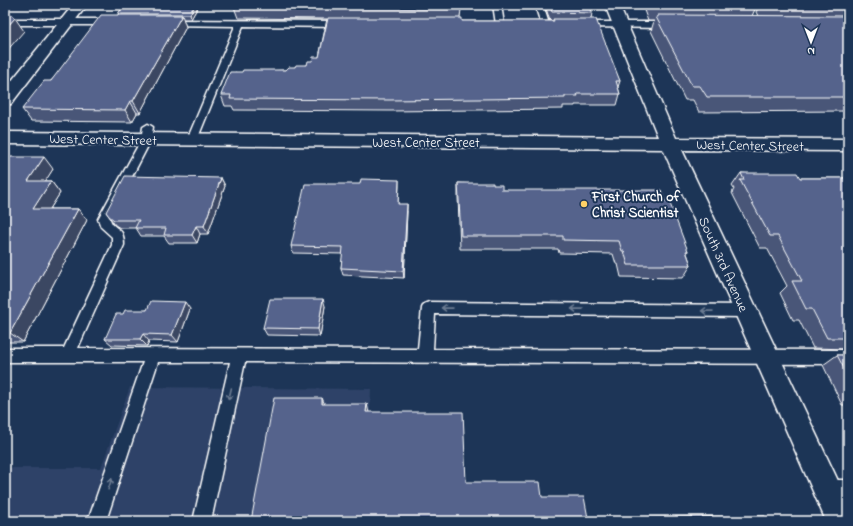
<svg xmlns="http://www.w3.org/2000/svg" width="853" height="526" font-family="'Indie Flower',sans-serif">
<rect width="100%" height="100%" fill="#1d3557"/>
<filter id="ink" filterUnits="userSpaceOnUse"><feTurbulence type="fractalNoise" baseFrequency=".025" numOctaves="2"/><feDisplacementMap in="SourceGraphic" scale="8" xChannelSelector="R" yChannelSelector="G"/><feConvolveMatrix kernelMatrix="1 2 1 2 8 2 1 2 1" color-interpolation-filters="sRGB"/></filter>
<g filter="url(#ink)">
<path fill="#2e4367" d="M 130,387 L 371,389 L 365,521 L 5,521 L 5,468 L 101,468 Z"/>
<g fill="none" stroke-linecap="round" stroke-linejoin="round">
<g stroke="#fff" stroke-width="3">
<g id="service">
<path d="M 493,5 L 501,5 L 504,24 L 503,26 L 497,26 L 496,24 Z"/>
<path d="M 535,5 L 543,5 L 549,24 L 548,26 L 545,27 L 541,24 Z"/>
<path d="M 5,19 L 113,19 L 117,22 L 113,25 L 5,25 Z"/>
<path d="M 167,20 L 343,21 L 347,24 L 343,27 L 243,26 L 197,140 L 196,142 L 188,142 L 187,140 L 235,26 L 164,25 L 163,23 Z"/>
<path d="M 581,22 L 671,22 L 675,25 L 671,28 L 578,27 L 577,25 Z"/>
<path d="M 148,124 L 153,127 L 151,140 L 110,219 C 114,232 124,224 124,245 L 78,348 L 418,349 L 422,308 L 424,304 L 429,302 L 746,305 L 751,307 L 753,311 L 751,315 L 746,317 L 435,314 L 433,349 L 848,350 L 848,364 L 245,362 L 211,521 L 193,521 L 230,362 L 158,362 L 106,521 L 88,521 L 143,362 L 5,362 L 5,348 L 64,348 L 112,245 L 112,237 L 101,227 L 98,219 L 141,140 L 143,127 Z"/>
<path d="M 827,480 L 848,480 L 848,498 L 827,498 L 821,495 L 818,489 L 821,483 Z"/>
</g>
</g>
<g stroke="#fff" stroke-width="3">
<path id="minor" d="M 605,5 L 619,5 L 676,138 L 848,139 L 848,151 L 682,150 L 848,502 L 848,521 L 826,521 L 663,149 L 5,144 L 5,132 L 658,137 Z"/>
</g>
<g stroke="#fff" stroke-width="3">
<path id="secondary" d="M 73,5 L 87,5 L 11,104 L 5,105 L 5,89 Z"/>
</g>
<use href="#service" fill="#1d3557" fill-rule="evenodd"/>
<use href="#minor" fill="#1d3557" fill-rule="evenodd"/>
<use href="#secondary" fill="#1d3557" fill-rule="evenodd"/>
</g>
<g fill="#485678" stroke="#fff" fill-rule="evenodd">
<path d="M 124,5 L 199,5 L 191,19 L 183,19 L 186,27 L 140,113 L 137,113 L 132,122 L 31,121 L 22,109 L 118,15 L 118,14 Z"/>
<path d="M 545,5 L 591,5 L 591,9 L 592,13 L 591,19 L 620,81 L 618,87 L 620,94 L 617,105 L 575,105 L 575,106 L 563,106 L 563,109 L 390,111 L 234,110 L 232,106 L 225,106 L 221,95 L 242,72 L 286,70 L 295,67 L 307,65 L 319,57 L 327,19 L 238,18 L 234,7 L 461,9 L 460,18 L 462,21 L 553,21 L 550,21 Z"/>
<path d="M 642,5 L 848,5 L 848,111 L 699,112 L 693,100 L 685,100 L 651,31 L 654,21 L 648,21 ZM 755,6 L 759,6 L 756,12 L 758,16 L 752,16 L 756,7 Z"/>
<path d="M 5,157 L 53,169 L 45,181 L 51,181 L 60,193 L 50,209 L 78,209 L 87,220 L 23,342 L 5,342 Z"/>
<path d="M 741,173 L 800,178 L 848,178 L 848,349 L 813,348 L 799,320 L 793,320 L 780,293 L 787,286 L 767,248 L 760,248 L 732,193 L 734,189 L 732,186 Z"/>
<path d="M 221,178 L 225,186 L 208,234 L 200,234 L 197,243 L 169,243 L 164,236 L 141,236 L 136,228 L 120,228 L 115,225 L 106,212 Z"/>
<path d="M 399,180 L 399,187 L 398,204 L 407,211 L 404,278 L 343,275 L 341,268 L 343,254 L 293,253 L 291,246 Z"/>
<path d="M 458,183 L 493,185 L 502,190 L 665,201 L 688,251 L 687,253 L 691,265 L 683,278 L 621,277 L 618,264 L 616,264 L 613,254 L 559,253 L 558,249 L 460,249 L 458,197 Z"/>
<path d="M 325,306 L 320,336 L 267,335 L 263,328 Z"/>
<path d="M 190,309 L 178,342 L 149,341 L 147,346 L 112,345 L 105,339 L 123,314 L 147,310 Z"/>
<path d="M 837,355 L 848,355 L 848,405 L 842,405 L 823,365 Z"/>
</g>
<g fill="#3b4662" stroke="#fff">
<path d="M 195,5 L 199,5 L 191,19 L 190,14 Z"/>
<path d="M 182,15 L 186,27 L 140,113 L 133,101 Z"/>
<path d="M 15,18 L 24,31 L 5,53 L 5,29 Z"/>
<path d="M 130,101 L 137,113 L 132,122 L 125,110 Z"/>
<path d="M 44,157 L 53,169 L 38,193 L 28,181 Z"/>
<path d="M 221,178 L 225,186 L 208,234 L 204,226 Z"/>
<path d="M 51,181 L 60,193 L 43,220 L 33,209 Z"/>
<path d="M 407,204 L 407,211 L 404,278 L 403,271 Z"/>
<path d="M 78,209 L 87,220 L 23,342 L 10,333 Z"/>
<path d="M 196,226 L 200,234 L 197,243 L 192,235 Z"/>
<path d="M 323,299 L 325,306 L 320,336 L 318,329 Z"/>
<path d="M 185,302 L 190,309 L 178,342 L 172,335 Z"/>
<path d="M 143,334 L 149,341 L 147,346 L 140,339 Z"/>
<path d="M 322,398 L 326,407 L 322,404 Z"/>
<path d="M 367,404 L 369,413 L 366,412 Z"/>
</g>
<g fill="#54648c" stroke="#fff">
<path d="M 124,5 L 195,5 L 190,14 L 118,14 Z"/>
<path d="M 235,5 L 460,5 L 461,9 L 234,7 Z"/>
<path d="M 549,5 L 591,5 L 592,6 L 590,6 L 592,13 L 552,12 Z"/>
<path d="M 652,5 L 755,5 L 756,7 L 653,7 Z"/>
<path d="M 768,5 L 848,5 L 848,7 L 769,7 Z"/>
<path d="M 5,13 L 9,13 L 15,18 L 5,29 Z"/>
<path d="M 101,15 L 182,15 L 133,101 L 130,101 L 125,110 L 22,109 L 44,81 L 51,81 Z"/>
<path d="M 658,15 L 848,16 L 848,97 L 707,97 L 700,86 L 692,86 L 656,17 L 658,17 Z"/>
<path d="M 328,18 L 462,18 L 462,21 L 554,21 L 553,19 L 596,19 L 620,81 L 616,81 L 620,94 L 577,94 L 578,96 L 565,96 L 565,98 L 389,100 L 230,99 L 231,95 L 221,95 L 230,72 L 242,72 L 243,70 L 286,70 L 289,67 L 295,67 L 296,65 L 307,65 L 308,61 L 312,61 L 313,57 L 319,57 Z"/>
<path d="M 5,157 L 44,157 L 28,181 L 51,181 L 33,209 L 78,209 L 10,333 L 5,333 Z"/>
<path d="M 741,173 L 797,173 L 800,178 L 848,178 L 848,338 L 827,338 L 812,309 L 806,309 L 792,281 L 802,281 L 778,236 L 770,236 L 740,180 L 744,180 Z"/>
<path d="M 125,176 L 221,178 L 204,226 L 196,226 L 192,235 L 164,235 L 166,228 L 135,228 L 139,220 L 114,220 L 109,216 L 106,212 Z"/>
<path d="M 361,179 L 399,180 L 398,204 L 407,204 L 403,271 L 341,268 L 343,247 L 291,246 L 305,184 L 360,184 Z"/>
<path d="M 458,183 L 493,183 L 493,185 L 502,185 L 502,190 L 661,190 L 665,201 L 669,201 L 688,251 L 686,251 L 691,265 L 628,265 L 624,251 L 622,251 L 619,241 L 563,240 L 563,236 L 461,236 Z"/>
<path d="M 270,299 L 323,299 L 318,329 L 263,328 Z"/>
<path d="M 151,301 L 185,302 L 172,335 L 143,334 L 140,339 L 105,339 L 116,314 L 123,314 L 125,310 L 147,310 Z"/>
<path d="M 837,355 L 848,355 L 848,376 Z"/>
<path d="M 274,398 L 322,398 L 322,404 L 367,404 L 366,412 L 463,412 L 466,482 L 540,482 L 542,497 L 584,497 L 588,518 L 765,516 L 767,521 L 251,521 Z"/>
</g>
<defs><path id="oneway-shaft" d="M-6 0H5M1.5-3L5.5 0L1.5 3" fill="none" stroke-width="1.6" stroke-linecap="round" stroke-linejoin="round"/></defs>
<g stroke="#6c7c92">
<use href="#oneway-shaft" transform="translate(447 308) rotate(-179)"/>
<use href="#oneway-shaft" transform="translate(577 309) rotate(-179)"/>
<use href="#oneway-shaft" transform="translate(707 311) rotate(-179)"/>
<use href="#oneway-shaft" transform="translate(230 394) rotate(103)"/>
<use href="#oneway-shaft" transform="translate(110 484) rotate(-72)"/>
</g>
</g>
<circle fill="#ffd166" stroke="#1d3557" stroke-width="1.5" cx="584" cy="204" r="4"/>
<g text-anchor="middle" stroke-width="4" stroke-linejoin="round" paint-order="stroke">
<g font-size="14" fill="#fff" stroke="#1d3557">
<text transform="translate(103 139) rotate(1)" y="5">West Center Street</text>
<text x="426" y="147">West Center Street</text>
<text transform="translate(750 145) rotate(1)" y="5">West Center Street</text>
<text transform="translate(724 264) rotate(66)" y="5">South 3rd Avenue</text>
</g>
<g font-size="14" font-weight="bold" fill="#fff" stroke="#1d3557" text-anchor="start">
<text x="592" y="201">First Church of<tspan x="592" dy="16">Christ Scientist</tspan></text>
</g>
</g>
<rect width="853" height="526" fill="none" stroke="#1d3557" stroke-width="20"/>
<rect x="10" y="10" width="833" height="506" fill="none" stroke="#fff" stroke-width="1.5" filter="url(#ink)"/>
<g transform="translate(811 42) rotate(180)" stroke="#1d3557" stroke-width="3" paint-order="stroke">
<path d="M0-3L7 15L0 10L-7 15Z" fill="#ffffff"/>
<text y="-6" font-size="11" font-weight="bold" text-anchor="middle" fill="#ffffff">N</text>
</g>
</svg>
